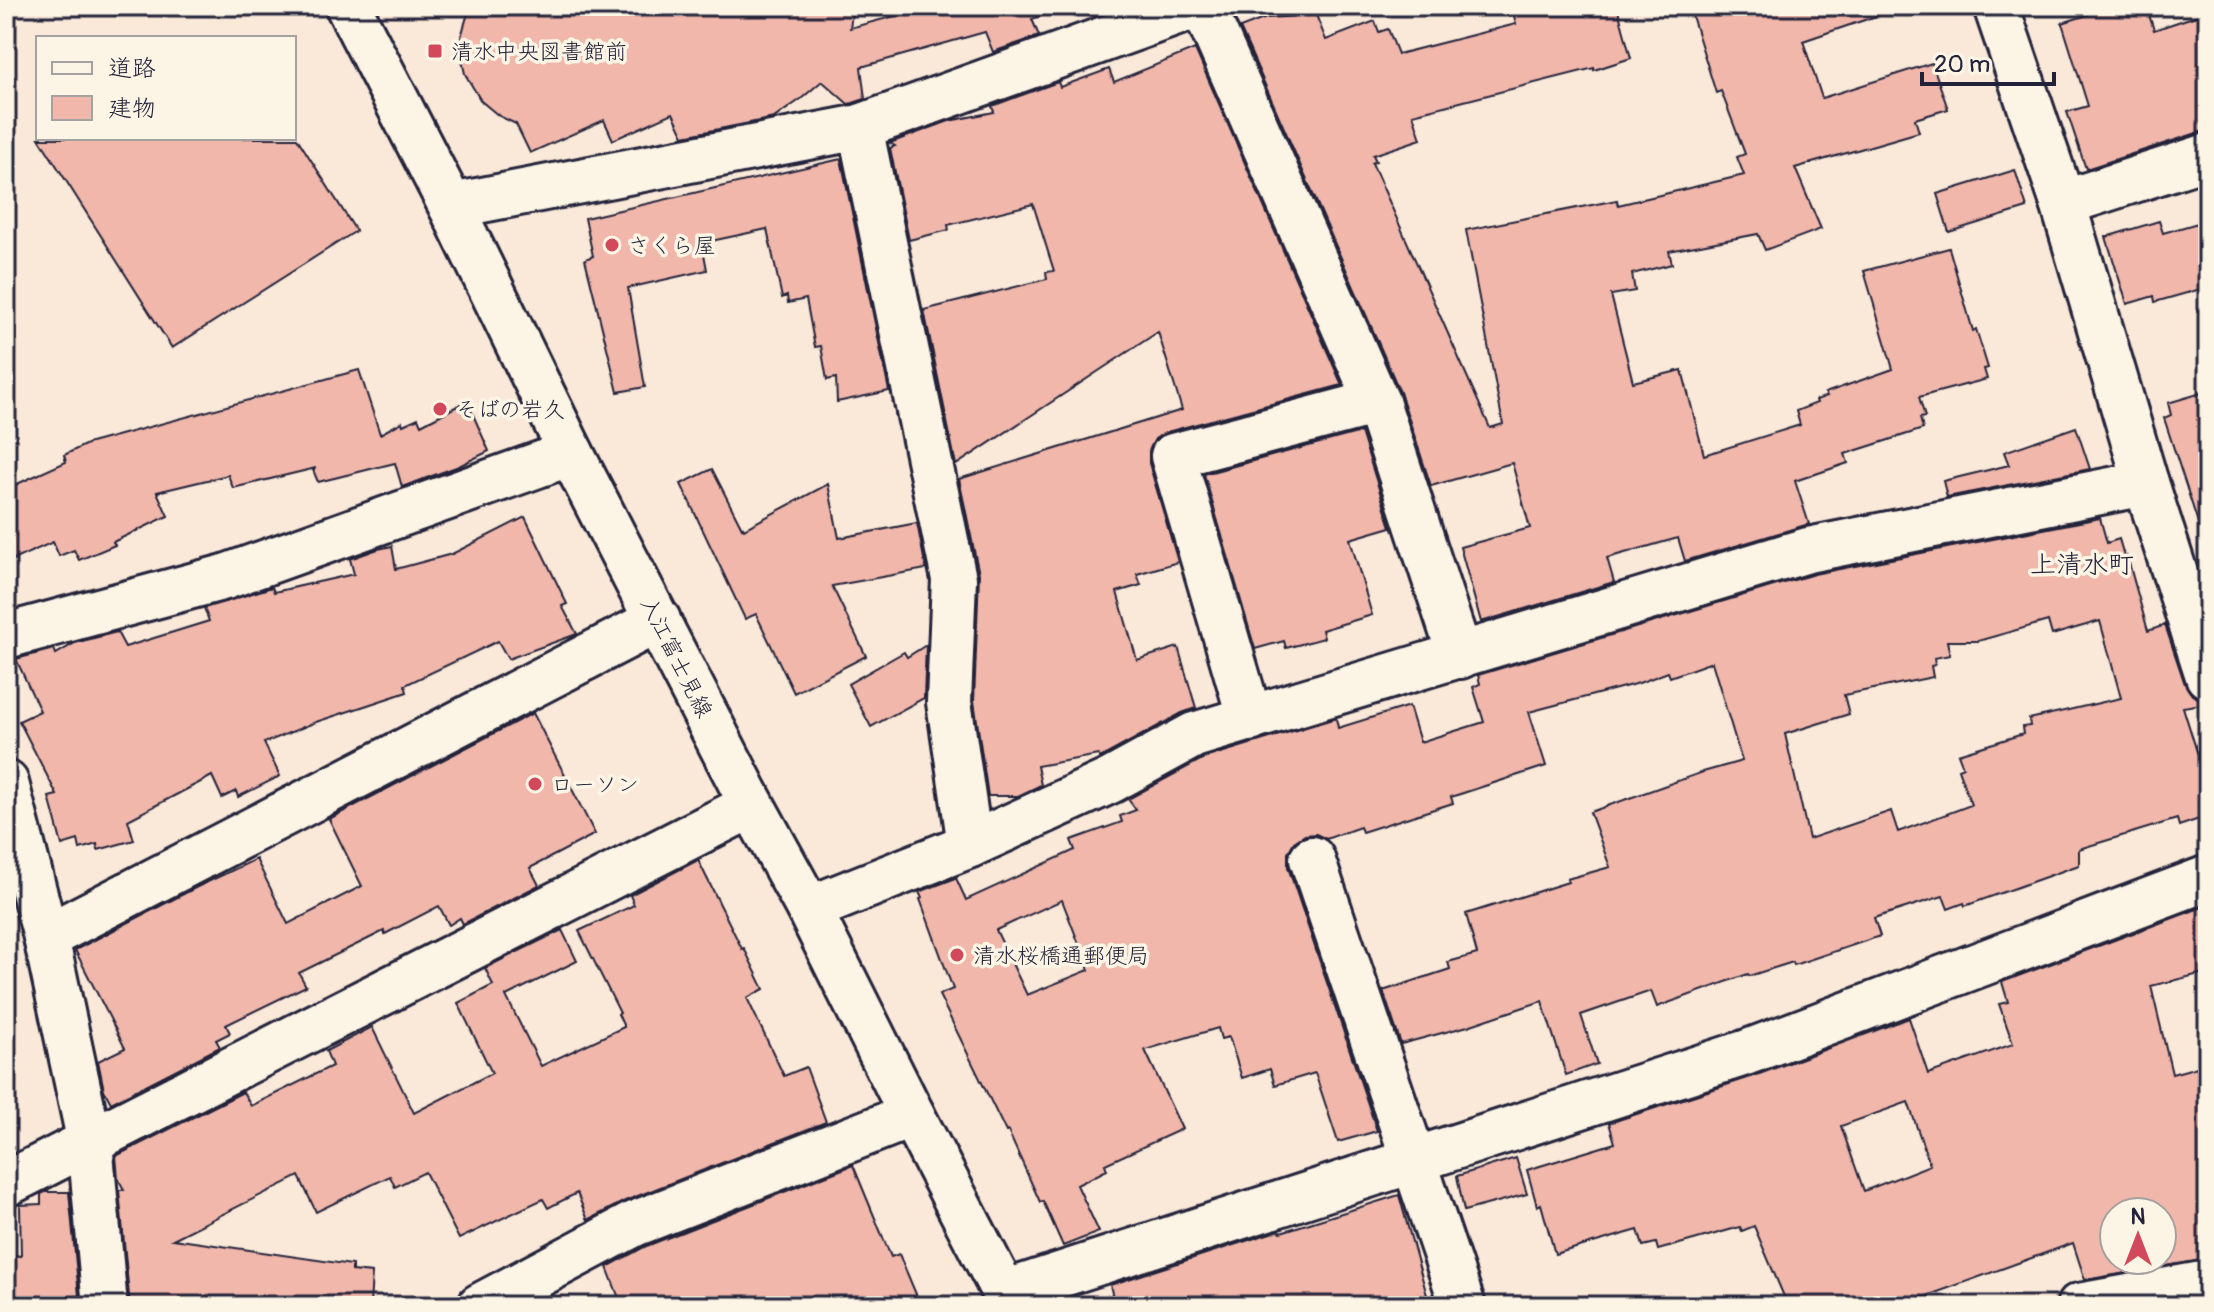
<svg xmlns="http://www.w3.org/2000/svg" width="2214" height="1312" font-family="Pangolin,'Klee One',sans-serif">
<rect width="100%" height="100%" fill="#fae9d9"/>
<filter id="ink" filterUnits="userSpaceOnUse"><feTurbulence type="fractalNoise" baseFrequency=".0125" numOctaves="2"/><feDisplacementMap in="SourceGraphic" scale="16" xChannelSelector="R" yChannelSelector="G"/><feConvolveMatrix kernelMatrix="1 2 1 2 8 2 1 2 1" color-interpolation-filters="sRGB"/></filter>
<g filter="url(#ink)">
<g fill="#f1b7ab" stroke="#22223b" stroke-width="2" fill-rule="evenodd">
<path d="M 470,6 L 853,6 L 850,28 L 933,6 L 1040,6 L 1041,16 L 1032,19 L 1039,36 L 993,52 L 985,32 L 861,67 L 865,99 L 853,103 L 848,104 L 822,81 L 801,99 L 774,118 L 684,136 L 673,113 L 613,140 L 604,120 L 530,153 L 516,124 L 499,116 L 481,101 L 465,74 L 460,51 L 461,37 Z"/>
<path d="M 1532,6 L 1617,6 L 1631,58 L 1594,70 L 1594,68 L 1413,114 L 1421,139 L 1373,155 L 1376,161 L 1372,163 L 1490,428 L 1503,424 L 1466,230 L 1617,200 L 1618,205 L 1744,175 L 1737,157 L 1745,154 L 1721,91 L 1716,93 L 1689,6 L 1887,6 L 1888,12 L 1803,41 L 1822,98 L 1932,63 L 1948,109 L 1915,119 L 1919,132 L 1795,168 L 1821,229 L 1765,250 L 1758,234 L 1669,251 L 1672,264 L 1632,274 L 1635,291 L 1611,295 L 1633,382 L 1682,370 L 1704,455 L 1800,425 L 1796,411 L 1817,403 L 1816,400 L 1827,396 L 1825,393 L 1893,369 L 1864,271 L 1949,248 L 1973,331 L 1976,329 L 1988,368 L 1984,369 L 1987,379 L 1919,397 L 1925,417 L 1920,418 L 1923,429 L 1845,454 L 1848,463 L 1795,481 L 1809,524 L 1685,561 L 1678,538 L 1607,558 L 1614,582 L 1481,622 L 1460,547 L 1530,528 L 1512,463 L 1431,486 L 1400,392 L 1240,28 L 1266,18 L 1316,15 L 1326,40 L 1375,21 L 1379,32 L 1388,29 L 1398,54 L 1516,24 L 1512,11 Z"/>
<path d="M 2116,6 L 2146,6 L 2154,30 L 2208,12 L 2208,132 L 2200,132 L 2086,169 L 2067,112 L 2088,106 L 2062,23 Z"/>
<path d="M 1195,49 L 1342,385 L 1167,432 L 1155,439 L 1149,451 L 1149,463 L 1178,562 L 1137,574 L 1141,585 L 1117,592 L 1137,660 L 1178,647 L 1196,708 L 1182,713 L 1100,758 L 1098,755 L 1037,766 L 1041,785 L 1018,796 L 988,796 L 974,701 L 979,574 L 959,479 L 1182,410 L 1158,332 L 956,465 L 924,310 L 1047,279 L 1046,272 L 1054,271 L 1033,204 L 948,225 L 949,230 L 909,240 L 890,148 L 895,146 L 890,143 L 949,121 L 994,112 L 992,106 L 1058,82 L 1060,87 L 1109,69 L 1114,82 Z"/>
<path d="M 39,138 L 297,138 L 356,231 L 172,348 Z"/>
<path d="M 841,159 L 889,391 L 837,402 L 836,378 L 827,380 L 821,346 L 815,347 L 806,299 L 788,303 L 787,296 L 782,298 L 767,229 L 702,243 L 707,270 L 628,288 L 645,387 L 618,392 L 585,259 L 593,256 L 585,218 Z"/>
<path d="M 2015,170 L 2027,208 L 1949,232 L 1937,194 Z"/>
<path d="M 2208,220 L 2208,287 L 2155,302 L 2154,296 L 2127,304 L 2106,237 L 2159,221 L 2163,233 Z"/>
<path d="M 359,370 L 380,434 L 402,422 L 403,425 L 418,418 L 421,425 L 467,401 L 489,451 L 459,466 L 402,487 L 395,463 L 318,482 L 313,470 L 316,468 L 233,488 L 228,475 L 157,492 L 168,516 L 113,542 L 115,545 L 79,560 L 74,550 L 59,556 L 53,542 L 6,563 L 6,489 L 66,462 L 64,455 L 87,444 Z"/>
<path d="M 2208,391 L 2208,531 L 2201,532 L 2164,418 L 2171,415 L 2168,403 Z"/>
<path d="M 2076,427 L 2090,469 L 1947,497 L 1943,481 L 2009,465 L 2004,452 Z"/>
<path d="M 1361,432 L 1391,527 L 1350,539 L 1372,615 L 1322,630 L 1324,638 L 1286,648 L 1284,641 L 1255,649 L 1204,474 Z"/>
<path d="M 712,469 L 742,528 L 743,527 L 744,529 L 828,484 L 839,538 L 917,523 L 926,569 L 832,586 L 866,656 L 794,693 L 756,614 L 745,619 L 681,484 Z"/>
<path d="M 525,517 L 567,604 L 562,606 L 577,634 L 508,659 L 498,641 L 405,685 L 407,692 L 316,722 L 264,743 L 280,776 L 238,797 L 236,791 L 222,798 L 212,776 L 128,820 L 134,840 L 98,850 L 97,844 L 80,849 L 78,840 L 62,845 L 49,797 L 57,795 L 19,721 L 40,711 L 16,659 L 54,649 L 56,654 L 75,643 L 117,632 L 125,647 L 209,621 L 204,608 L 272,587 L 274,592 L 354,574 L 350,559 L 378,549 L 392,546 L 396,569 L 452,554 Z"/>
<path d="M 2100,518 L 2107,543 L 2119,539 L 2124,556 L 2127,556 L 2148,631 L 2165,625 L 2185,684 L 2192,695 L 2202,700 L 2208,700 L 2208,703 L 2183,707 L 2208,787 L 2208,816 L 2179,826 L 2177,819 L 2079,849 L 2079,865 L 1965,906 L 1964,903 L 1948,909 L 1943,896 L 1874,918 L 1880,936 L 1794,965 L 1793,962 L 1749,976 L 1748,974 L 1657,1007 L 1651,991 L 1581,1015 L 1597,1064 L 1566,1075 L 1542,1001 L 1468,1026 L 1401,1044 L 1383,991 L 1450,969 L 1448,962 L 1477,954 L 1466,914 L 1568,882 L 1567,879 L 1610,867 L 1590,812 L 1703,772 L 1742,761 L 1712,662 L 1670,677 L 1668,672 L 1639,683 L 1529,712 L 1546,766 L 1451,797 L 1453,803 L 1362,832 L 1360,827 L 1326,839 L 1316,834 L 1305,835 L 1294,842 L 1288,853 L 1288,867 L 1377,1131 L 1338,1142 L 1315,1073 L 1275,1085 L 1270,1069 L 1242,1078 L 1229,1037 L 1221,1039 L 1218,1028 L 1145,1050 L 1182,1129 L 1105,1164 L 1107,1170 L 1077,1185 L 1099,1232 L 1063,1246 L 1043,1201 L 1040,1202 L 1008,1131 L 1006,1132 L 939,995 L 953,989 L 920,899 L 922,898 L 919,892 L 956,878 L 966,900 L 1075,850 L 1071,840 L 1122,822 L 1120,816 L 1136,810 L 1128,799 L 1204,758 L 1336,718 L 1338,728 L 1409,706 L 1420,742 L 1484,722 L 1473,687 L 1480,684 L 1478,675 L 1814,574 ZM 2048,621 L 2052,635 L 2100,621 L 2121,698 L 2029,719 L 2030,726 L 2022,727 L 2023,734 L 1958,754 L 1963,767 L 1958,769 L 1971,805 L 1898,832 L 1891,811 L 1809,839 L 1785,734 L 1849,714 L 1844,695 L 1933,677 L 1931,666 L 1935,665 L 1934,658 L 1950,655 L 1947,641 L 1978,641 ZM 1062,900 L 1089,970 L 1027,995 L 996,930 Z"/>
<path d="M 926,645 L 924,698 L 871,727 L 848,684 L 904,652 L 907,657 Z"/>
<path d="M 533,713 L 595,834 L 530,868 L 539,885 L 463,924 L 460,918 L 449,925 L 439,906 L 385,934 L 384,931 L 299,973 L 306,986 L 226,1025 L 230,1033 L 216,1040 L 220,1047 L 111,1103 L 104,1090 L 98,1061 L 125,1048 L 75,950 L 197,887 L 256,859 L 288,924 L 362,886 L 329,819 Z"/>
<path d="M 698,860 L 742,949 L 744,948 L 764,989 L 747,998 L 784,1076 L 806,1067 L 826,1122 L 625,1201 L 588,1220 L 577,1193 L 548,1208 L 543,1199 L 459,1239 L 425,1172 L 395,1187 L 390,1176 L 316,1212 L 299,1176 L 173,1239 L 352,1265 L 352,1271 L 372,1273 L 370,1306 L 130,1306 L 119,1190 L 124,1190 L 118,1178 L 116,1156 L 243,1092 L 251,1106 L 332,1066 L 326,1051 L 372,1027 L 414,1113 L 492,1073 L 458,1003 L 493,985 L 485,968 L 562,930 L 577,961 L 506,996 L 541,1066 L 624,1027 L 618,1014 L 620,1013 L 579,931 L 634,905 L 630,895 Z"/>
<path d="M 2208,905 L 2208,972 L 2151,986 L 2172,1074 L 2208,1064 L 2208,1259 L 2085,1280 L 2073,1243 L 1899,1306 L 1788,1306 L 1754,1226 L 1742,1231 L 1740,1227 L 1658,1250 L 1656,1243 L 1643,1246 L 1638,1230 L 1555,1254 L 1541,1204 L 1537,1206 L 1527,1170 L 1615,1143 L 1609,1123 L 1754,1076 L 1909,1018 L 1928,1074 L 2013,1044 L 1999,1004 L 2008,1002 L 2002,982 ZM 1908,1102 L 1930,1165 L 1864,1191 L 1841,1126 ZM 2114,1212 L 2162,1212 L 2162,1260 L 2114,1260 Z"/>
<path d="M 1516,1158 L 1527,1194 L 1464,1211 L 1457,1176 Z"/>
<path d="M 853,1165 L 891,1257 L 899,1254 L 921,1306 L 622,1306 L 607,1267 L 644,1247 Z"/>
<path d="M 45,1192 L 69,1192 L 80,1306 L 6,1306 L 6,1254 L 21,1256 L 20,1205 L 41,1204 L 41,1194 Z"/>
<path d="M 1399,1195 L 1430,1306 L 1115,1306 L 1110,1285 L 1280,1230 L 1281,1232 Z"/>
</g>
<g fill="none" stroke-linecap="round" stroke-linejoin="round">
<g stroke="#22223b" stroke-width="50">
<g id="minor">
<path d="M 1203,6 L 1377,402 L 1460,656"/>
<path d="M 860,127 L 954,579 L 949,702 L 970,845"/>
<path d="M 2063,203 L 2146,483 L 2208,676"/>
<path d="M 451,206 L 860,127 L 1196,6"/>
<path d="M 6,636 L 225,577 L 571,453"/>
<path d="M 1250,719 L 1173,456 L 1377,402"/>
<path d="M 6,783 L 46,937 L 90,1143 L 105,1306"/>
<path d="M 1312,859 L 1463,1306"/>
<path d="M 809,909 L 970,845 L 1110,781 L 1194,735 L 1808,550 L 2146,483"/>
<path d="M 46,937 L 658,620"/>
<path d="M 6,1184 L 752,805"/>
<path d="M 1004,1293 L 1745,1053 L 2208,878"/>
<path d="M 480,1306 L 634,1224 L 912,1115"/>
<path d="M 2079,1306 L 2208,1283"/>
</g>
</g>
<g stroke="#22223b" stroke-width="50">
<g id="major">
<path d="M 348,6 L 451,206 L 571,453 L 752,805 L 809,909 L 912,1115 L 1011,1306"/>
<path d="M 1996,6 L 2063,203 L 2208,156"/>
</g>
</g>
<use href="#minor" stroke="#fcf5e5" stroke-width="44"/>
<use href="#major" stroke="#fcf5e5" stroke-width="44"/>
</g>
</g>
<g fill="#d1495b" stroke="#fcf5e5" stroke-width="3">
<rect x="427" y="43" width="16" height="16" rx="4"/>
<circle cx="612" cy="245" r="8"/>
<circle cx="440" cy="409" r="8"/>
<circle cx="535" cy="784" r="8"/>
<circle cx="957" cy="955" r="8"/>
</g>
<g text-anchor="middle" stroke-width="7" stroke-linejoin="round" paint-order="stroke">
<g font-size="22" fill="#22223b" stroke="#fcf5e5" text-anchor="start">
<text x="451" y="59">清水中央図書館前</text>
<text x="628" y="253">さくら屋</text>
<text x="456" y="417">そばの岩久</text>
<text x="551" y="792">ローソン</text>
<text x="973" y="963">清水桜橋通郵便局</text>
</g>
<g font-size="22" fill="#22223b" stroke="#fcf5e5">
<text transform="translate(677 657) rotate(63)" y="8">入江富士見線</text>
</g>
<g font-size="26" fill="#22223b" stroke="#fcf5e5">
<text x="2082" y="573">上清水町</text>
</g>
</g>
<rect width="2214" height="1312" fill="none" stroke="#fcf5e5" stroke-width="32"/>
<rect x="16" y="16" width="2182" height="1280" fill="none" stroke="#22223b" stroke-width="3" filter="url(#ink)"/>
<rect x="36" y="36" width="260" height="104" fill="#fcf5e5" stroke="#a5a1a1" stroke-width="2"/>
<rect x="52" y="62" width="40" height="12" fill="#fcf5e5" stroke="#a5a1a1" stroke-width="2"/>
<text x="108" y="76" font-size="24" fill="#22223b">道路</text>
<rect x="52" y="96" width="40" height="24" fill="#f1b7ab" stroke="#a5a1a1" stroke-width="2"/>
<text x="108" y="116" font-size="24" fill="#22223b">建物</text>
<g transform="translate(2138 1236)"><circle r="38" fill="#fcf5e5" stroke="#a5a1a1" stroke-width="2"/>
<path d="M0-6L14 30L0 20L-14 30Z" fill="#d1495b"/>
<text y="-12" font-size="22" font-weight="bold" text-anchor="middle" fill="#22223b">N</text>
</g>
<path d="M1922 72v12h132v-12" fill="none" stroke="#22223b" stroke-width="4"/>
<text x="1934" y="72" font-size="24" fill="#22223b" stroke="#fcf5e5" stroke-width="6" paint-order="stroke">20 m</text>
</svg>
